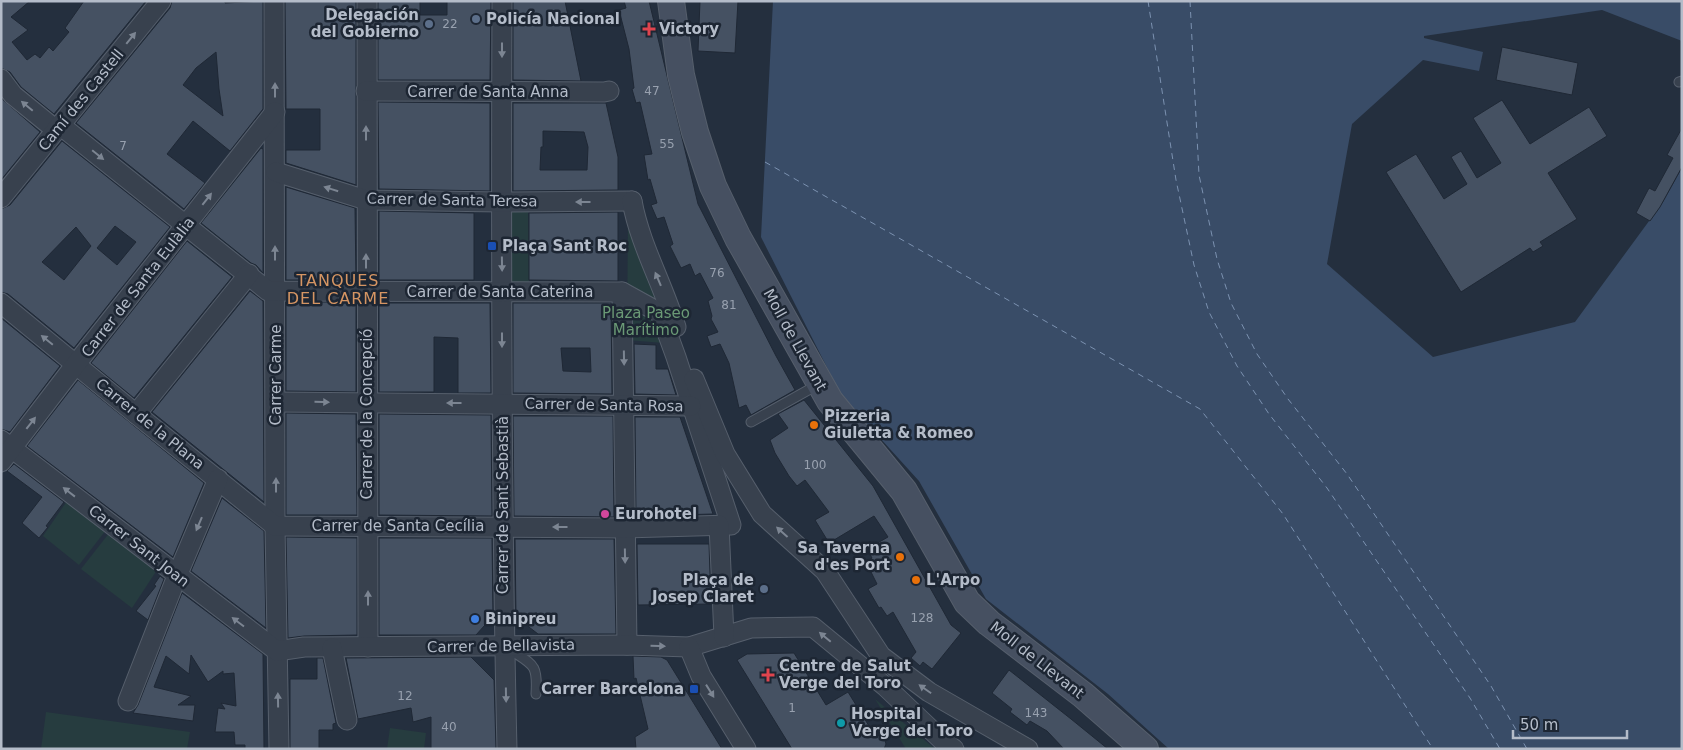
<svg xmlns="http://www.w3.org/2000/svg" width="1683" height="750" font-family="'DejaVu Sans',sans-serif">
<rect width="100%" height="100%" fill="#242f3e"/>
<g fill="#263c3f">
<path d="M 504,202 L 528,208 L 529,289 L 509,286 Z"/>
<path d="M 628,213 L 640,261 L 660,297 L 675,344 L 627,340 Z"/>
<path d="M 67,501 L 106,530 L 79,565 L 43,536 Z"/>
<path d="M 110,532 L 157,570 L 132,608 L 81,569 Z"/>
<path d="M 875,699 L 935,749 L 906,749 Z"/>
<path d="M 46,712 L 190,732 L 187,749 L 41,749 Z"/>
<path d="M 390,728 L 426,733 L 424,749 L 387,749 Z"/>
</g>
<path fill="#394c67" d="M 773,1 L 1682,1 L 1682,41 L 1602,10 L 1424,36 L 1424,38 L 1483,52 L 1479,71 L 1423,60 L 1352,124 L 1327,264 L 1433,357 L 1575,322 L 1663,202 L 1682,168 L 1682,749 L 1169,749 L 1108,694 L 986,599 L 919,481 L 841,395 L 761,237 Z"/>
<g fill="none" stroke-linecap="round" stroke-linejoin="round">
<g stroke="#7c92b1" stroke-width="1" stroke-dasharray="6 5" stroke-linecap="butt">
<path d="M 1148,1 L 1176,180 L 1194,265 L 1209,312 L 1237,366 L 1269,414 L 1327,488 L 1470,698 L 1500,749"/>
<path d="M 1190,1 L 1199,175 L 1217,259 L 1231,303 L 1257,354 L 1288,399 L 1347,474 L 1491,686 L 1527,749"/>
<path d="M 765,162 L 1200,409 L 1283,514 L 1433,749"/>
</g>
</g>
<g fill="#455162" stroke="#1f2835" fill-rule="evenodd">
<path d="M 1,1 L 30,1 L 11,17 L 28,30 L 12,42 L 27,60 L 35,54 L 40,58 L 49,47 L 53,51 L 69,32 L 65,28 L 84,1 L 146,1 L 54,114 L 21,87 L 10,72 L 1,68 Z"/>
<path d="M 172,1 L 225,1 L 225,3 L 263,1 L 263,109 L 230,151 L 193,121 L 167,154 L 205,183 L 184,209 L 76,123 L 170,8 ZM 216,52 L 219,89 L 223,116 L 183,85 L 196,68 Z"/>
<path d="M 285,1 L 356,1 L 356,185 L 286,163 L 286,150 L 320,150 L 320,109 L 286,109 Z"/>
<path d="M 378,1 L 420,1 L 420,15 L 447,15 L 447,1 L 491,1 L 490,80 L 378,80 Z"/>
<path d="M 513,1 L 565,1 L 581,81 L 513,80 Z"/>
<path d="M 624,1 L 649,1 L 698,204 L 776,356 L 795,390 L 751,415 L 746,405 L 739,408 L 729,363 L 720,344 L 711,347 L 707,336 L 718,332 L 711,319 L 712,316 L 708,301 L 713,298 L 700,273 L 695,276 L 690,264 L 681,268 L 670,246 L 673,244 L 664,217 L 657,219 L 651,205 L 657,203 L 650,179 L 648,180 L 644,155 L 652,154 L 640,102 L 636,103 L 632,89 L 634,88 L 629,49 L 619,10 L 626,8 Z"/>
<path d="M 700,1 L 738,1 L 735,53 L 698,51 Z"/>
<path d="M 1502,47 L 1578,63 L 1572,95 L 1496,80 Z"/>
<path d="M 1,98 L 40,132 L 1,180 Z"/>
<path d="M 1502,100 L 1530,144 L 1589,107 L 1607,136 L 1548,173 L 1577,219 L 1540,242 L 1543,246 L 1533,252 L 1530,248 L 1461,292 L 1386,172 L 1416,154 L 1444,199 L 1467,184 L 1451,157 L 1461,151 L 1477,178 L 1501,163 L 1473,118 Z"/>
<path d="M 378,102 L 490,103 L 490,191 L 379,189 Z"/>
<path d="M 513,103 L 606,103 L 618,157 L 618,190 L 513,191 ZM 543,131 L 584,132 L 588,147 L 587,170 L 540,170 L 541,147 L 543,147 Z"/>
<path d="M 1682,128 L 1682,167 L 1660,207 L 1650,221 L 1636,213 L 1649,188 L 1655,191 L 1673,158 L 1667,155 Z"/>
<path d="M 62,141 L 170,227 L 74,348 L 8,294 L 1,292 L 1,209 L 10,205 ZM 115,226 L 136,242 L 117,265 L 97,248 ZM 76,227 L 91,246 L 64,280 L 42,262 Z"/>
<path d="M 261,148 L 263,149 L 263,273 L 256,265 L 251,263 L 201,223 Z"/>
<path d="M 286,187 L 355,208 L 356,280 L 286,280 Z"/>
<path d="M 379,211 L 474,213 L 474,280 L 379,280 Z"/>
<path d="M 618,212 L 618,281 L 529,280 L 529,213 Z"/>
<path d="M 187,241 L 232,277 L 134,398 L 91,363 Z"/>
<path d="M 250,291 L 263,301 L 264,502 L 152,412 Z"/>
<path d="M 286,302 L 356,302 L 356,392 L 286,391 Z"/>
<path d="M 379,303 L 490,303 L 491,393 L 458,393 L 458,338 L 434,337 L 434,392 L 379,392 Z"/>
<path d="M 513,303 L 611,303 L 612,394 L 513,393 ZM 561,348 L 590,348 L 591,372 L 563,371 Z"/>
<path d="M 1,318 L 60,366 L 10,432 L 1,429 Z"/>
<path d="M 634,344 L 656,345 L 656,369 L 668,369 L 676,395 L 635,394 Z"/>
<path d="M 78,380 L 204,483 L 173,557 L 27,446 Z"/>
<path d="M 804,400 L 873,486 L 951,625 L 961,633 L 932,669 L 923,662 L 920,666 L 911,658 L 916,652 L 893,612 L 887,616 L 881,607 L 879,608 L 868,589 L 877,584 L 871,572 L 875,570 L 869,560 L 872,558 L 867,549 L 888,537 L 874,516 L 829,543 L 815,520 L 829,512 L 805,480 L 797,486 L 789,476 L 775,453 L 770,440 L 788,428 L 778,414 Z"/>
<path d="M 286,413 L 356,414 L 357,515 L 286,515 Z"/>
<path d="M 379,414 L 491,415 L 492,516 L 379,515 Z"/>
<path d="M 513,416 L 613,416 L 614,517 L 514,516 Z"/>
<path d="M 635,417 L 680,417 L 713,514 L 636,516 Z"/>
<path d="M 14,464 L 64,502 L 46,526 L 48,527 L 39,538 L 22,523 L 42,497 L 7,471 Z"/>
<path d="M 222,498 L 264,531 L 266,628 L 191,571 Z"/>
<path d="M 286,537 L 357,538 L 357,635 L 304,636 L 288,638 Z"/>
<path d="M 379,538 L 492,538 L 493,616 L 476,635 L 379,635 Z"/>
<path d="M 515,539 L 614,539 L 616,634 L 538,634 L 516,617 Z"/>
<path d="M 637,544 L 709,544 L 711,604 L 638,605 Z"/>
<path d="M 160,576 L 164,579 L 148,620 L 136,611 L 156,586 L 154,585 Z"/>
<path d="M 182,593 L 263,654 L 264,749 L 245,749 L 245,745 L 235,745 L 234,732 L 215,732 L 218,708 L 225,709 L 221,703 L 236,706 L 234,673 L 223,674 L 223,671 L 208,682 L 191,655 L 189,674 L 166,656 L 154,687 L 191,696 L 178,705 L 195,705 L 193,721 L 133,713 L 138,705 Z"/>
<path d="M 794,653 L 826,705 L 848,692 L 874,734 L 884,737 L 886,744 L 884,749 L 792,749 L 737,660 L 747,654 Z"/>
<path d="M 633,656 L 661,657 L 667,660 L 722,749 L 636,749 L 635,737 L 648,729 L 636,678 L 634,679 Z"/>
<path d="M 471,657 L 494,680 L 496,749 L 431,749 L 431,717 L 413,722 L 411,708 L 358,719 L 346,658 Z"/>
<path d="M 317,658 L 323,658 L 336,723 L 333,724 L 333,730 L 319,730 L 319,749 L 290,749 L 290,679 L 317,679 Z"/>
<path d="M 1009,670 L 1071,719 L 1108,749 L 1064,749 L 1047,731 L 1030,721 L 1027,725 L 1010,712 L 1012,709 L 992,693 Z"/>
</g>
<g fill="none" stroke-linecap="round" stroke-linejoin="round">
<g stroke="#565f6c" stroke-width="11">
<g id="lane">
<path d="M 1679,82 L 1682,81"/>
<path d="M 751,422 L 819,384"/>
<path d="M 509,649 C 533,665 538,663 536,694"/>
</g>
</g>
<g stroke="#565f6c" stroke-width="21">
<g id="street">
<path d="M 274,1 L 275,526 L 279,749"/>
<path d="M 367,1 L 368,647"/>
<path d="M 502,1 C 501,250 501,500 507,749"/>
<path d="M 1,79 L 13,95 L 56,130"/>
<path d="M 366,91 L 604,92 L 609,91"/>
<path d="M 276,172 L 366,200 L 501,202 L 632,201"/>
<path d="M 1,198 L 161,1"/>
<path d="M 632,201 C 640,245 663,284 676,327"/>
<path d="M 622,292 L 627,645"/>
<path d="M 1,303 L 136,414 L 275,526 L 624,528 L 731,525 L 676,357 L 660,313 L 622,292 L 268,291 L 60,125"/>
<path d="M 694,379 L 725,454 L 762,514 L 825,571 L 881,656 L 929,692 L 1028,749"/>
<path d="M 276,402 L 691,406"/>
<path d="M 136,414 L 249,274"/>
<path d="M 1,440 L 277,651 L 304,647 L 627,645 L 689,647 L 751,628 L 813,627 L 886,687 L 944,742 L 954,749"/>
<path d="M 1,462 L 76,364 L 275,112"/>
<path d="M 719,525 L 724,637"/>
<path d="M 689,647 L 701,676 L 746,749"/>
<path d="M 332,648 L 347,720"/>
<path d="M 128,701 L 177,576 L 218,479"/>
</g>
</g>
<g stroke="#565f6c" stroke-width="28">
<path id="secondary" d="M 671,1 L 681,75 L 688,104 L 695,132 L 713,186 L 738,238 L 830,401 L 904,491 L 967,602 L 989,623 L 1083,695 L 1145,749"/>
</g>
<use href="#lane" stroke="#38414e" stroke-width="9"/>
<use href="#street" stroke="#38414e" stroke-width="19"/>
<use href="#secondary" stroke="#465061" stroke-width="26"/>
</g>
<defs><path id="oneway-solid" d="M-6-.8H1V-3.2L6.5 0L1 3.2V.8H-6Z" transform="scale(1.25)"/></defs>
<g fill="#7c8592">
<use href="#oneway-solid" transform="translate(131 38) rotate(-51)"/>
<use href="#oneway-solid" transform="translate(502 50) rotate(90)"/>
<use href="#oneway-solid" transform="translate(275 90) rotate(-90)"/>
<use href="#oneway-solid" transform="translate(27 106) rotate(-140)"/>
<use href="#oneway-solid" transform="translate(366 133) rotate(-90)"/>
<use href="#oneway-solid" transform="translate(98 155) rotate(39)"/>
<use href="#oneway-solid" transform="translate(331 189) rotate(-163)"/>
<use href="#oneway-solid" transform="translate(207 199) rotate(-52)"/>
<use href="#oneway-solid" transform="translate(583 202) rotate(-180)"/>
<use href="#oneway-solid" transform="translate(275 253) rotate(-90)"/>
<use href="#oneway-solid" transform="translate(366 261) rotate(-90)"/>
<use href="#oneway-solid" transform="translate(502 264) rotate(89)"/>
<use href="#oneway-solid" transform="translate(658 279) rotate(-113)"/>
<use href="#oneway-solid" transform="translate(47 340) rotate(-141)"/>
<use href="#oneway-solid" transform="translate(502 340) rotate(90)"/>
<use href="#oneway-solid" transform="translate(624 358) rotate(89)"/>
<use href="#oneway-solid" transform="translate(322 402) rotate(1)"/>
<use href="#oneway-solid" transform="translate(454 403) rotate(-180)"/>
<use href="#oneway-solid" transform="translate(31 423) rotate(-52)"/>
<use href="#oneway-solid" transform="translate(276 485) rotate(-90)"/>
<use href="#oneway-solid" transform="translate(69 492) rotate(-142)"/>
<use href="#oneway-solid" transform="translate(199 524) rotate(113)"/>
<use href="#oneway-solid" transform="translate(560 527) rotate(-180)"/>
<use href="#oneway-solid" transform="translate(782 532) rotate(-138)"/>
<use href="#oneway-solid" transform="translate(625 556) rotate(89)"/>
<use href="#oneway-solid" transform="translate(368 598) rotate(-90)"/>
<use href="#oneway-solid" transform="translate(238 622) rotate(-143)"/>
<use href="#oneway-solid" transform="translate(825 637) rotate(-140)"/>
<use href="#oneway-solid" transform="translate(658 646) rotate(2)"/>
<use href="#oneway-solid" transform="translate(925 689) rotate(-145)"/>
<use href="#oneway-solid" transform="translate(710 691) rotate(58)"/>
<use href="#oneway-solid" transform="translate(506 695) rotate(89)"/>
<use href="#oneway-solid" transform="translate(278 700) rotate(-91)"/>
</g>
<g fill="#5c6f8a" stroke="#1d2633" stroke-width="2">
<circle cx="476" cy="19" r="5"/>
<circle cx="429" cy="24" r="5"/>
<circle cx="764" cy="589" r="5"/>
</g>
<g fill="#e0444e" stroke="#1d2633" stroke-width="2">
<path d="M646.5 21.5h5v5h5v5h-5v5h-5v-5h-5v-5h5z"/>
<path d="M765.5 667.5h5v5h5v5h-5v5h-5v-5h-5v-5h5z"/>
</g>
<g fill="#1a4fb4" stroke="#1d2633" stroke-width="2">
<rect x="487" y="241" width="10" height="10" rx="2.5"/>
<rect x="689" y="684" width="10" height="10" rx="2.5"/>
</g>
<g fill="#e8710a" stroke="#1d2633" stroke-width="2">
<circle cx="814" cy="425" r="5"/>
<circle cx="900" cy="557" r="5"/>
<circle cx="916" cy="580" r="5"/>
</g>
<circle fill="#d1479c" stroke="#1d2633" stroke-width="2" cx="605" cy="514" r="5"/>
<circle fill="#3f7fe0" stroke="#1d2633" stroke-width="2" cx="475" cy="619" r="5"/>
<circle fill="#0f9aa8" stroke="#1d2633" stroke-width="2" cx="841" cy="723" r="5"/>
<g text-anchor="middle" stroke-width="5" stroke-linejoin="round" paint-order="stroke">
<g font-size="12" fill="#98a1af">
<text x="450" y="28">22</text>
<text x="652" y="95">47</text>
<text x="667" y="148">55</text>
<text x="123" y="150">7</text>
<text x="717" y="277">76</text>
<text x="729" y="309">81</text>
<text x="815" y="469">100</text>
<text x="922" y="622">128</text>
<text x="405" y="700">12</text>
<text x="792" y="712">1</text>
<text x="1036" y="717">143</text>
<text x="449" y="731">40</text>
</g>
<g font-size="15" font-weight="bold" fill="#b4bcc9" stroke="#1d2633" text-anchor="start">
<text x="419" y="20" text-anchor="end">Delegación<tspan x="419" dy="17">del Gobierno</tspan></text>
<text x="486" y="24">Policía Nacional</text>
<text x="659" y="34">Victory</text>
<text x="502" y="251">Plaça Sant Roc</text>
<text x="824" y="421">Pizzeria<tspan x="824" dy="17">Giuletta &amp; Romeo</tspan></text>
<text x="615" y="519">Eurohotel</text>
<text x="890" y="553" text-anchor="end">Sa Taverna<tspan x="890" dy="17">d'es Port</tspan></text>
<text x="754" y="585" text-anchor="end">Plaça de<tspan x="754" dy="17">Josep Claret</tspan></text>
<text x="926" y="585">L'Arpo</text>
<text x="485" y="624">Binipreu</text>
<text x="779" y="671">Centre de Salut<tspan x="779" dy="17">Verge del Toro</tspan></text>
<text x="684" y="694" text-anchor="end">Carrer Barcelona</text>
<text x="851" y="719">Hospital<tspan x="851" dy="17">Verge del Toro</tspan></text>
</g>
<g font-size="15" fill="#b4bcc9" stroke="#1d2633">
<text x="488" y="97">Carrer de Santa Anna</text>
<text transform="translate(81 100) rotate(-51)" y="5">Camí des Castell</text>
<text transform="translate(452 200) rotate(1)" y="5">Carrer de Santa Teresa</text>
<text transform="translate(138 287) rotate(-52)" y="5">Carrer de Santa Eulàlia</text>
<text x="500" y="297">Carrer de Santa Caterina</text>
<text transform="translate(795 340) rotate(61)" y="5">Moll de Llevant</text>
<text transform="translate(276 375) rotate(-90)" y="5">Carrer Carme</text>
<text transform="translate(604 405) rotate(1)" y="5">Carrer de Santa Rosa</text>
<text transform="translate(367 414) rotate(-90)" y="5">Carrer de la Concepció</text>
<text transform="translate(150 424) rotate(39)" y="5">Carrer de la Plana</text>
<text transform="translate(503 505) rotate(-90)" y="5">Carrer de Sant Sebastià</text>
<text x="398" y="531">Carrer de Santa Cecília</text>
<text transform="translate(139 546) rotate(38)" y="5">Carrer Sant Joan</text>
<text transform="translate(501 646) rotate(-1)" y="5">Carrer de Bellavista</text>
<text transform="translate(1037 660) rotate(38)" y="5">Moll de Llevant</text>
</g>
<g font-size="15" fill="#6b9a76" stroke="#1d2633">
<text x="646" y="318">Plaza Paseo<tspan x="646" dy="17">Marítimo</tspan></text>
</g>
<g font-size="16" letter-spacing="1" fill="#d59563" stroke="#1d2633">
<text x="338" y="286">TANQUES<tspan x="338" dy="18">DEL CARME</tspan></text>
</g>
</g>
<rect width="1683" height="750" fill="none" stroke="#b4bcc9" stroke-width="5"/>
<path d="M1513 730v8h114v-8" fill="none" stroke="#b4bcc9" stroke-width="2.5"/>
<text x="1520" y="730" font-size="15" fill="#b4bcc9" stroke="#1d2633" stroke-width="4" paint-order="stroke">50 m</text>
</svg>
